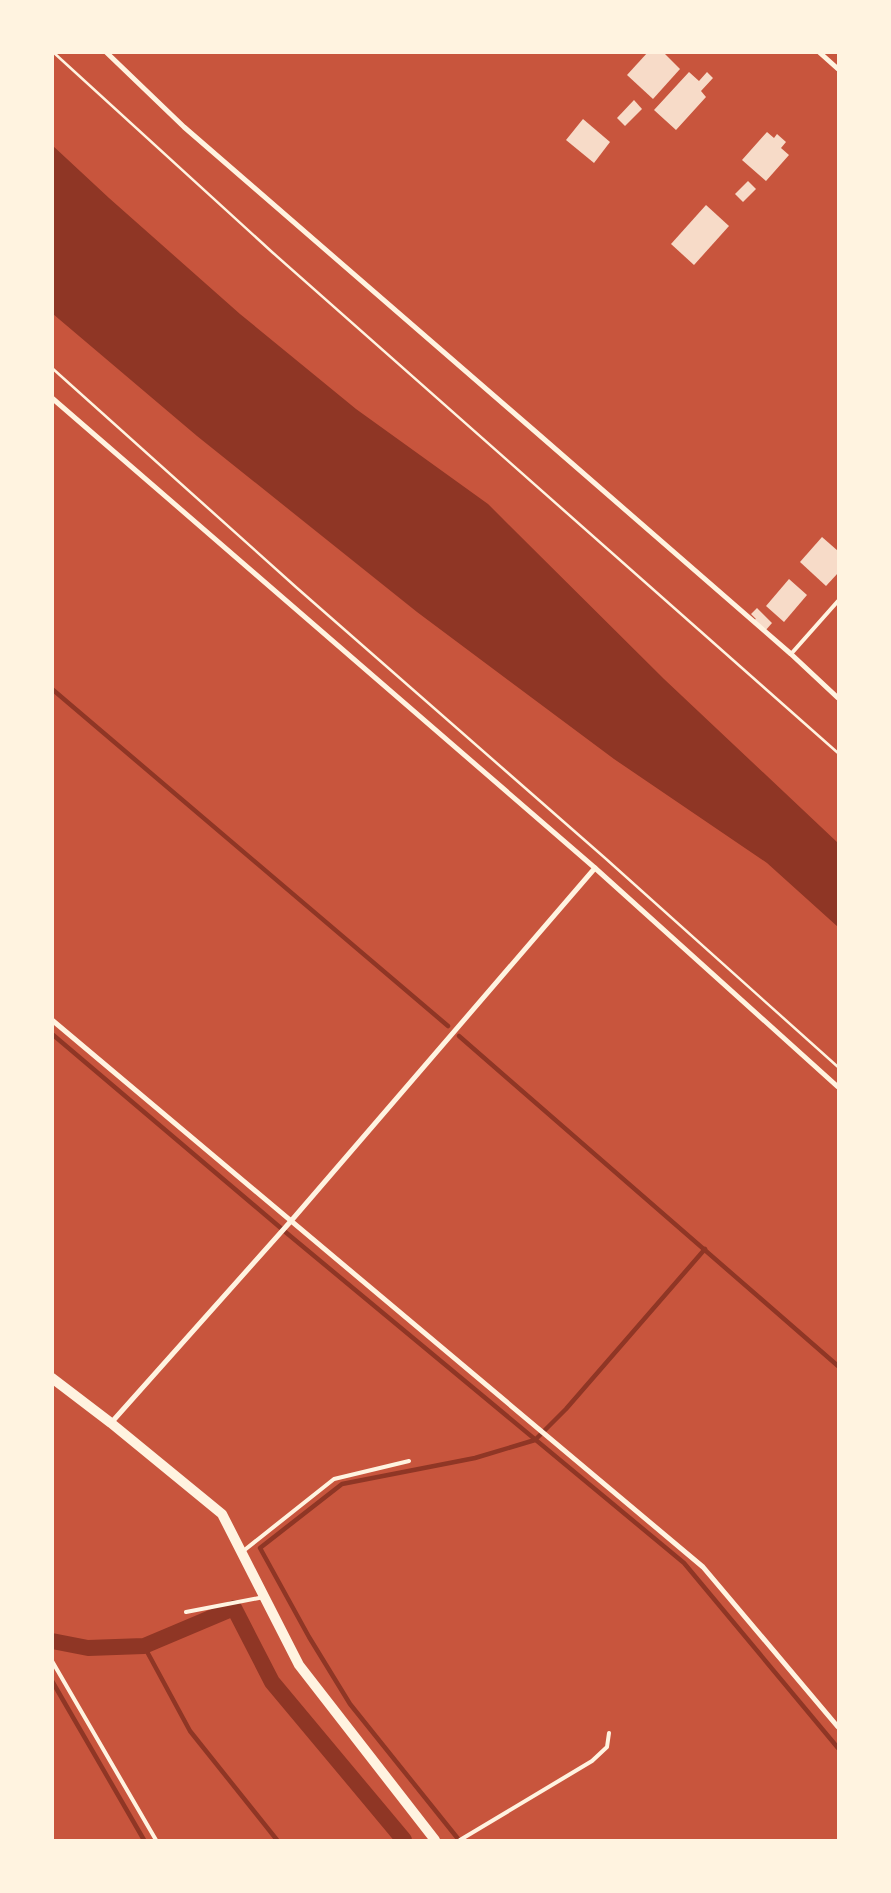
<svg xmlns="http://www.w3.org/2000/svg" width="891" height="1893" font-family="Overpass,sans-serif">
<rect width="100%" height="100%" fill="#c8553d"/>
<path fill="#8f3625" d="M 52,145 L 109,198 L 240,314 L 356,409 L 488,504 L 664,679 L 838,843 L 838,927 L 767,863 L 614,759 L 417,612 L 197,436 L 53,314 Z"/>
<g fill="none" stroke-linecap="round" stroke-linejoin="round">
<g stroke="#8f3625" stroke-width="4.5">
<path d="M 52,689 L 448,1026"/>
<path d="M 52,1034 L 289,1235 L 684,1563 L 838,1748"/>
<path d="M 459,1036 L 838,1366"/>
<path d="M 144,1646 L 190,1731 L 277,1840"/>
<path d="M 52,1681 L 144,1840"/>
<path d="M 459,1840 L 350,1704 L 309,1637 L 260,1548 L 342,1484 L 475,1458 L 535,1440 L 566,1409 L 705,1249"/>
</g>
<path stroke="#8f3625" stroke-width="16" d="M 52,1641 L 88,1648 L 144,1646 L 234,1608 L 272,1682 L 404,1840"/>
</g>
<g fill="#f7dbc8">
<path d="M 648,52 L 663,52 L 680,69 L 653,99 L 627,75 Z"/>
<path d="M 689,72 L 699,81 L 707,72 L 713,78 L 701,91 L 706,97 L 676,130 L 654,110 Z"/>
<path d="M 634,100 L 642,109 L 625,126 L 617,118 Z"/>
<path d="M 583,119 L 610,142 L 594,163 L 566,140 Z"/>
<path d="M 767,132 L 774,138 L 777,134 L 786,142 L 781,148 L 789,155 L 766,181 L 742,160 Z"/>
<path d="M 748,181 L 756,189 L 743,202 L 735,194 Z"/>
<path d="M 706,205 L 729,226 L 694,265 L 671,244 Z"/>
<path d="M 822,537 L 838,551 L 838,573 L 826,586 L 800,562 Z"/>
<path d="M 789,579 L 807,595 L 784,622 L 766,606 Z"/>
<path d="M 757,608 L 772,623 L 765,631 L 754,620 L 756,619 L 751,614 Z"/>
</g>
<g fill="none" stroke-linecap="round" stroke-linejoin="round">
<g stroke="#fff3e0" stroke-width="2.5">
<path d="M 53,52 L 272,252 L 838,753"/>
<path d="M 52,368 L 297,588 L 605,858 L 838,1067"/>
</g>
<g stroke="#fff3e0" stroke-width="4">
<path d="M 791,654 L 838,601"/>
<path d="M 242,1552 L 334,1479 L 409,1461"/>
<path d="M 186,1612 L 264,1597"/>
<path d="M 52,1661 L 156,1840"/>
<path d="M 460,1840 L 592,1761 L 607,1747 L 609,1733"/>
</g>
<g stroke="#fff3e0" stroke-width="5">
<path d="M 106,52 L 184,127 L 537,433 L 791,654 L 838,698"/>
<path d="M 819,52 L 838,69"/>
<path d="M 52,398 L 595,868 L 838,1087"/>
<path d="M 52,1020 L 703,1567 L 838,1727"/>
<path d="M 111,1423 L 291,1221 L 595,868"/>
</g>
<path stroke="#fff3e0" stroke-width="10" d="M 52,1378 L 111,1423 L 222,1514 L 299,1665 L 435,1840"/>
</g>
<rect width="891" height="1893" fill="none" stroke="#fff3e0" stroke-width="108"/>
</svg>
